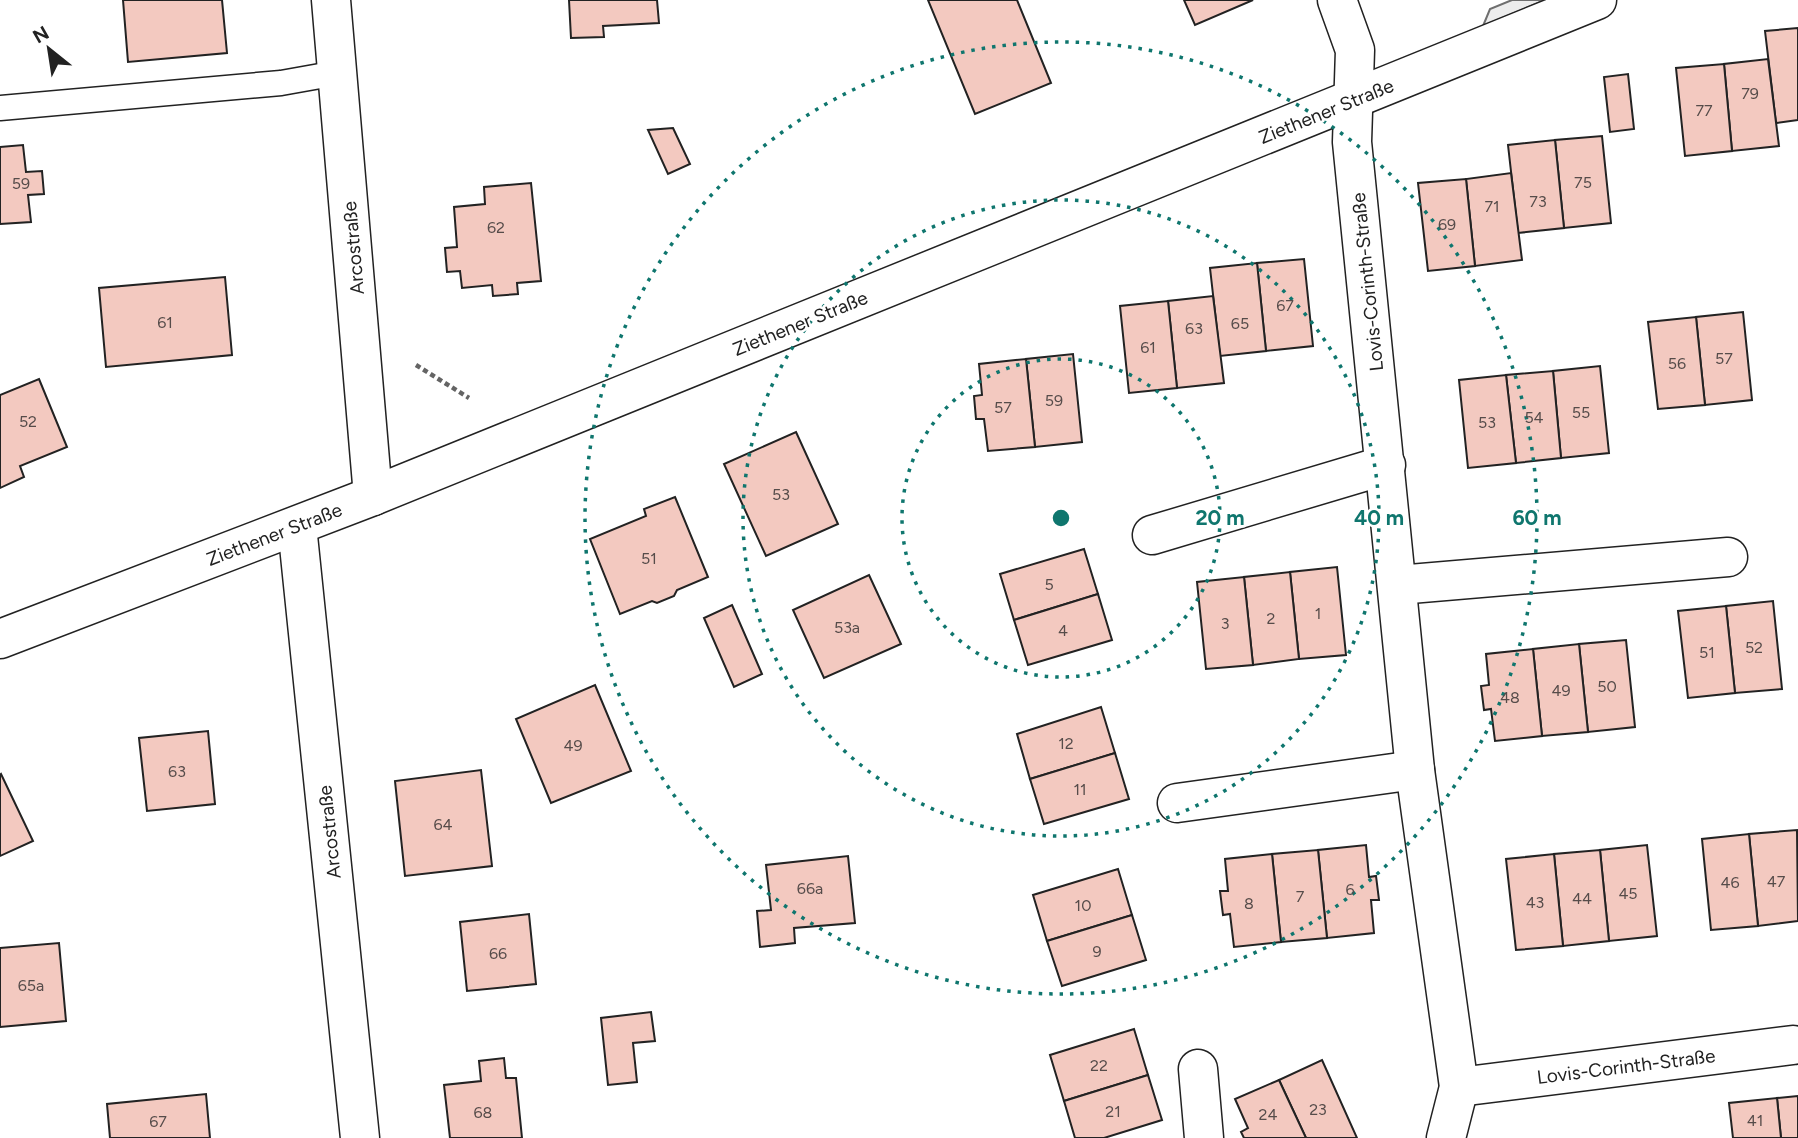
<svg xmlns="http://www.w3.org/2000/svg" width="1798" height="1138" font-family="Figtree,sans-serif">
<rect width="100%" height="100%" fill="#fff"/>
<path fill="#ededed" stroke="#6f6f6f" stroke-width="2" d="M 1512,0 L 1545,0 L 1483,26 L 1490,9 Z"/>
<g fill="#f3c9c0" stroke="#222" stroke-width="2">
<path d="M 123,0 L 222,0 L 227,53 L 128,62 Z"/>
<path d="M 569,0 L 657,0 L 659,23 L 603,26 L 604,37 L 571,38 Z"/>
<path d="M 928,0 L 1017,0 L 1051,83 L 975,114 Z"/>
<path d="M 1184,0 L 1253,0 L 1195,25 Z"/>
<path d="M 1798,28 L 1798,120 L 1776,123 L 1765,31 Z"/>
<path d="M 1768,59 L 1779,146 L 1732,151 L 1724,64 Z"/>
<path d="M 1724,64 L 1732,151 L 1685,156 L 1676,68 Z"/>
<path d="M 1628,74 L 1634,129 L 1610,132 L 1604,77 Z"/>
<path d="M 673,128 L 690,164 L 668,174 L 648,130 Z"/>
<path d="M 1602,136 L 1611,223 L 1564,228 L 1555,140 Z"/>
<path d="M 1555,140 L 1564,228 L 1518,233 L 1508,145 Z"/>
<path d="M 23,145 L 26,172 L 42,171 L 44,194 L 28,195 L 31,222 L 0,224 L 0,147 Z"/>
<path d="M 1511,173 L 1522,260 L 1475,266 L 1466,179 Z"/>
<path d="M 1466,179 L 1475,266 L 1428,271 L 1418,183 Z"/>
<path d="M 531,183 L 541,281 L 517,283 L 518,294 L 493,296 L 492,285 L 462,288 L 460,271 L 447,272 L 445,248 L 457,247 L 454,207 L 485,204 L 484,187 Z"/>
<path d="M 1304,259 L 1313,346 L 1266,351 L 1257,263 Z"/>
<path d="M 1257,263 L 1266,351 L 1220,356 L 1210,268 Z"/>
<path d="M 225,277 L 232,355 L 106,367 L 99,288 Z"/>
<path d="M 1213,296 L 1224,383 L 1177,388 L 1168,301 Z"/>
<path d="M 1168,301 L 1177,388 L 1129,393 L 1120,306 Z"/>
<path d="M 1743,312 L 1752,400 L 1705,405 L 1696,317 Z"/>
<path d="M 1696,317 L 1705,405 L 1658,409 L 1648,322 Z"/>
<path d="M 1073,354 L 1082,442 L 1035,447 L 1026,359 Z"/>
<path d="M 1026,359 L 1035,447 L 988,451 L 984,419 L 976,419 L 974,396 L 982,395 L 979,364 Z"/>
<path d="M 1600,366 L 1609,453 L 1561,458 L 1553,371 Z"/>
<path d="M 1553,371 L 1561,458 L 1516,463 L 1506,375 Z"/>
<path d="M 1506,375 L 1516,463 L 1468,468 L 1459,380 Z"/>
<path d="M 39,379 L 67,447 L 20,466 L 24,477 L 0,488 L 0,395 Z"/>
<path d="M 796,432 L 838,524 L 766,556 L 724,464 Z"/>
<path d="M 675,497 L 708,577 L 677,590 L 674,596 L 657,603 L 652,601 L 620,614 L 590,539 L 646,516 L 644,509 Z"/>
<path d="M 1084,549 L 1098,594 L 1014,620 L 1000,574 Z"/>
<path d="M 1337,567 L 1346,655 L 1299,659 L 1290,572 Z"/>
<path d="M 1290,572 L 1299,659 L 1253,665 L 1244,577 Z"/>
<path d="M 869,575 L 901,644 L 824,678 L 793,610 Z"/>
<path d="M 1244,577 L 1253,665 L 1206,669 L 1197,582 Z"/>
<path d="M 1098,594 L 1112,640 L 1028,665 L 1014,620 Z"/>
<path d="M 1773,601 L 1782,689 L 1735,693 L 1726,606 Z"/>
<path d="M 732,605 L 762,674 L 734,687 L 704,618 Z"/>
<path d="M 1726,606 L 1735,693 L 1688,698 L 1678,611 Z"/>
<path d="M 1626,640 L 1635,727 L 1588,732 L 1579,644 Z"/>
<path d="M 1579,644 L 1588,732 L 1542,736 L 1533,649 Z"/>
<path d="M 1533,649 L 1542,736 L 1495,741 L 1491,709 L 1484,710 L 1481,686 L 1489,685 L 1486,654 Z"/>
<path d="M 595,685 L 631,771 L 551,803 L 516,719 Z"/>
<path d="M 1101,707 L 1115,753 L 1030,779 L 1017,734 Z"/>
<path d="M 208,731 L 215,804 L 147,811 L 139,738 Z"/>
<path d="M 1115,753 L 1129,799 L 1044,824 L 1030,779 Z"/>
<path d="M 481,770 L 492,866 L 405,876 L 395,781 Z"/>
<path d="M 1,774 L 33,841 L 0,856 L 0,775 Z"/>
<path d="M 1797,830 L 1798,921 L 1758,926 L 1749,834 Z"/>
<path d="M 1749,834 L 1758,926 L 1711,930 L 1702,839 Z"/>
<path d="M 1366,845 L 1369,877 L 1376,876 L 1379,900 L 1371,900 L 1374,933 L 1327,938 L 1318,850 Z"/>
<path d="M 1647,845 L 1657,936 L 1609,941 L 1600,850 Z"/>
<path d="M 1318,850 L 1327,938 L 1281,942 L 1272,854 Z"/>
<path d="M 1600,850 L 1609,941 L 1563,946 L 1554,854 Z"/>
<path d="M 1272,854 L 1281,942 L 1234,947 L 1230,914 L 1223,915 L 1220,891 L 1228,891 L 1225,859 Z"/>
<path d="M 1554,854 L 1563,946 L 1516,950 L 1506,859 Z"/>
<path d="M 848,856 L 855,923 L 794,928 L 795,943 L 760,947 L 757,911 L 771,910 L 766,865 Z"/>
<path d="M 1118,869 L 1132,915 L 1047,941 L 1033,895 Z"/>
<path d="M 529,914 L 536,984 L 467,991 L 460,922 Z"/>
<path d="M 1132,915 L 1146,960 L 1062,986 L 1047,941 Z"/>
<path d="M 59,943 L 66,1021 L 0,1027 L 0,948 Z"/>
<path d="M 651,1012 L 655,1041 L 633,1043 L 637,1082 L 608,1085 L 601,1018 Z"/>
<path d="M 1134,1029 L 1148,1075 L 1064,1101 L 1050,1055 Z"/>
<path d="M 504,1058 L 506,1078 L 516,1078 L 522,1138 L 450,1138 L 444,1085 L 481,1081 L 479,1061 Z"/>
<path d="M 1322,1060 L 1357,1138 L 1306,1138 L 1279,1080 Z"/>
<path d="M 1148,1075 L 1162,1120 L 1104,1138 L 1075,1138 L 1064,1101 Z"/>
<path d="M 1279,1080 L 1306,1138 L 1244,1138 L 1241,1132 L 1248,1128 L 1235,1099 Z"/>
<path d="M 206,1094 L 210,1138 L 110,1138 L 107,1104 Z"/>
<path d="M 1798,1096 L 1798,1138 L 1781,1138 L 1777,1098 Z"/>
<path d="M 1777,1098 L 1781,1138 L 1733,1138 L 1729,1103 Z"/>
</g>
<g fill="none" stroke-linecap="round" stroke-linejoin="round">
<g stroke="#222" stroke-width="27">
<path id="service" d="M 0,108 L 281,83 L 337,73"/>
</g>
<g stroke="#222" stroke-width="41">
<g id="minor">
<path d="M 331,0 L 373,496"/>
<path d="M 1337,0 L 1355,50 L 1352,142 L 1415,770 L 1459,1087 L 1446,1138"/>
<path d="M 297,526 L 360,1138"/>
<path d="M 1152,535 L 1386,465"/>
<path d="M 1398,585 L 1728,557"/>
<path d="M 0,639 L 373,496 L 1597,0"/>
<path d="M 1177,803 L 1415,770"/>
<path d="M 1198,1069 L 1204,1138"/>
<path d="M 1459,1087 L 1793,1045"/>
</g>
</g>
<path stroke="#646464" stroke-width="4.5" stroke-dasharray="5 3.5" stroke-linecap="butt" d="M 416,365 L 469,398"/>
<use href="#service" stroke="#fff" stroke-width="24"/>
<use href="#minor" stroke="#fff" stroke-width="38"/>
</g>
<g fill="none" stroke="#0f766e" stroke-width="3.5" stroke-dasharray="3.5 7">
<circle cx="1061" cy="518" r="159"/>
<circle cx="1061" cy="518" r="318"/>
<circle cx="1061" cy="518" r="476"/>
</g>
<g text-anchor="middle" stroke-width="5" stroke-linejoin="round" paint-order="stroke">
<g font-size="16" fill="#564c4a">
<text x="1750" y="99">79</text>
<text x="1704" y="116">77</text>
<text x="1583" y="188">75</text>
<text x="21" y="189">59</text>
<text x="1538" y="207">73</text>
<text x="1492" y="212">71</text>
<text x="1447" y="230">69</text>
<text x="496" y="233">62</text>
<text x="1285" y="311">67</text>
<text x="165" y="328">61</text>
<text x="1240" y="329">65</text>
<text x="1194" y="334">63</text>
<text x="1148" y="353">61</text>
<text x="1724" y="364">57</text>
<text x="1677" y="369">56</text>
<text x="1054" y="406">59</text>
<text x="1003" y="413">57</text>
<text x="1581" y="418">55</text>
<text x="1534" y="423">54</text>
<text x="28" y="427">52</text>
<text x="1487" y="428">53</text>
<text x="781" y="500">53</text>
<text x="649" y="564">51</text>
<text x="1049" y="590">5</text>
<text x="1318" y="619">1</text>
<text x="1271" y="624">2</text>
<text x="1225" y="629">3</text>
<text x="847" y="633">53a</text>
<text x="1063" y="636">4</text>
<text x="1754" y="653">52</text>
<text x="1707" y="658">51</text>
<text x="1607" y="692">50</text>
<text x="1561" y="696">49</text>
<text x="1510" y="703">48</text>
<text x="1066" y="749">12</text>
<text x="573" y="751">49</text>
<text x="177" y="777">63</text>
<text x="1080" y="795">11</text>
<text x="443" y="830">64</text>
<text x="1776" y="887">47</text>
<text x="1730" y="888">46</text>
<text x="810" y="894">66a</text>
<text x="1350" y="895">6</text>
<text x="1628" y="899">45</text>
<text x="1300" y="902">7</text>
<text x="1582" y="904">44</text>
<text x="1535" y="908">43</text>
<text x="1249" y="909">8</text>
<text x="1083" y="911">10</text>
<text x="1097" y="957">9</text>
<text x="498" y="959">66</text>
<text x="31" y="991">65a</text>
<text x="1099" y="1071">22</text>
<text x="1318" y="1115">23</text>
<text x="1113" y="1117">21</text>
<text x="483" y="1118">68</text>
<text x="1268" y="1120">24</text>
<text x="1755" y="1126">41</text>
<text x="158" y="1127">67</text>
</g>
<g font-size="19" fill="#222" stroke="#fff">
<text transform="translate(1326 111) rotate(-22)" y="7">Ziethener Straße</text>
<text transform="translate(353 248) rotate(-95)" y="7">Arcostraße</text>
<text transform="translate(1367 282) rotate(-96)" y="7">Lovis-Corinth-Straße</text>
<text transform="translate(800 323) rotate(-22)" y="7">Ziethener Straße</text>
<text transform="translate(274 534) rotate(-21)" y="7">Ziethener Straße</text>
<text transform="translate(329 832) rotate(-96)" y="7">Arcostraße</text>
<text transform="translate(1626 1066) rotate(-7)" y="7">Lovis-Corinth-Straße</text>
</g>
</g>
<circle cx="1061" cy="518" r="10" fill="#0f766e" stroke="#fff" stroke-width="3.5"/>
<g font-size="21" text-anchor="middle" font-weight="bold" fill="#0f766e" stroke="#fff" stroke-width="5" stroke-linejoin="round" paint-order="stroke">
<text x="1220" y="525">20 m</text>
<text x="1379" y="525">40 m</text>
<text x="1537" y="525">60 m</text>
</g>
<g transform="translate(49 49) rotate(330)" stroke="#ffffff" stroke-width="5" paint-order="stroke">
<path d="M0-5L12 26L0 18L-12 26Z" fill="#222222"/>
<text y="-10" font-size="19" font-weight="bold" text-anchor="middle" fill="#222222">N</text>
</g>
</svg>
